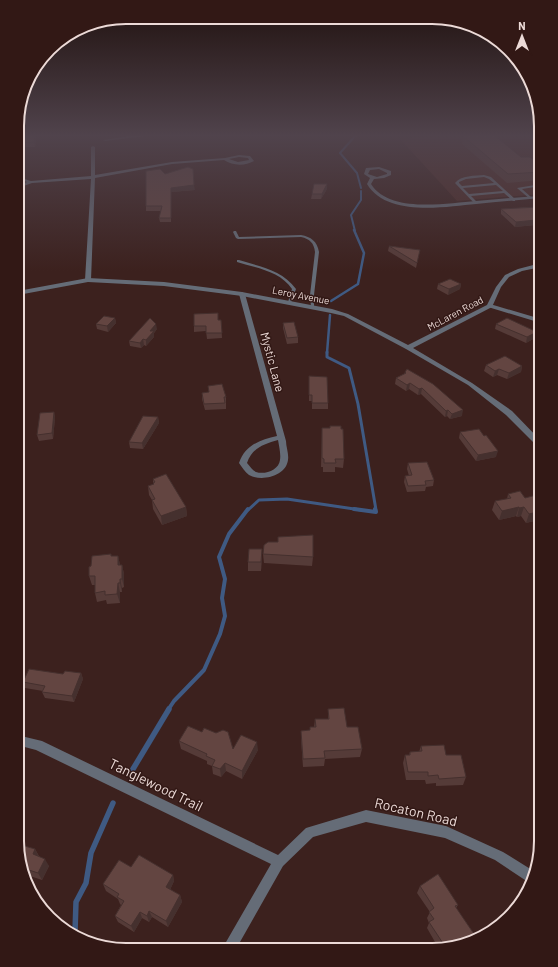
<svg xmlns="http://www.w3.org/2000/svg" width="558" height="967" font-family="Barlow,sans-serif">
<rect width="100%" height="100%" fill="#3c211e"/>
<path fill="#4d2b27" d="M 446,135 L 541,135 L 541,194 L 457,201 L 400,139 Z"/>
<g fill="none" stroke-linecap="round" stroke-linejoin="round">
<g stroke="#3f5a83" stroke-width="2">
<path d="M 356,135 L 340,153 L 357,173 L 361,188"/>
<path d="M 355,231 L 351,215 L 361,200 L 361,191"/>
</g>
<g stroke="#3f5a83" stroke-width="2.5">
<path d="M 331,301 L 358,284 L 364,253 L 354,230"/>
<path d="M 327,353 L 330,315"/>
</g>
<g stroke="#3f5a83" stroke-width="3">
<path d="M 327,352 L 327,357 L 349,368 L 358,404 L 376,510"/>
<path d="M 248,510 L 259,500 L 287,499 L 361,510"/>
</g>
<g stroke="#3f5a83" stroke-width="4">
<path d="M 354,509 L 376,512 L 375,509"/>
<path d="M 168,710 L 174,701 L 204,670 L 220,634 L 225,616 L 222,598 L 225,579 L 219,557 L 229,534 L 248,509"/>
</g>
<g stroke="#3f5a83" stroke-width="5.5">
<path d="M 130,774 L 169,709"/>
<path d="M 75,932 L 76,902 L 86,883 L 91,853 L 113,803"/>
</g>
<g fill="#656c77" fill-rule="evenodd">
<path d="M 484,175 L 491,177 L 515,199 L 515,201 L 513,201 L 504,193 L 471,196 L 478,203 L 475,204 L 455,183 C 461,175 475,176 484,175 ZM 484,177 L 489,179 L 494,183 L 462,186 L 459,183 L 459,182 L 466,179 ZM 496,185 L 503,191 L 469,194 L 463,188 Z"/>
<path d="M 541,184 L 541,186 L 522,189 L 531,197 L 531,199 L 530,199 L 517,188 Z"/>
<path d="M 234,231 L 236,231 L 239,237 L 301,235 C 311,237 317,241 319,252 L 314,295 L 314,308 L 312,308 L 311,307 L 310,295 L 315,252 C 314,243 310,239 301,237 L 238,239 L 236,238 L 233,232 Z"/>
<path d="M 237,260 L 239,260 C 261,267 282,270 296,289 L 291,303 L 290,303 L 288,302 L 292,289 C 280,271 256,268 237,262 Z"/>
</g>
<g fill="#656c77" fill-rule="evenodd">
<path d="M 137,135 L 154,135 L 105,141 L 103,140 Z"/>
<path d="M 93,146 L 95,147 L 95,175 L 172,162 L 225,158 L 239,155 L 250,156 L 254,161 C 245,166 233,166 224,160 L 172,164 L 95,178 L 91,280 L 88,282 L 85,280 L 91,179 L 32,183 L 18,188 L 18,185 L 27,182 L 18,179 L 18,177 L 31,181 L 91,176 L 91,147 ZM 239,157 L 248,158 L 249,160 L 238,162 L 229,159 Z"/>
<path d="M 379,167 L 391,171 L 391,175 L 384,178 L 374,179 L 371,184 C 390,214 447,203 476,201 C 498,199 519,197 541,196 L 541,198 C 519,200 498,202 476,204 C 444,207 387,217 367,184 L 370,178 L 364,174 L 366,168 ZM 379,169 L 387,173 L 387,174 L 377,177 L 368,174 L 370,170 Z"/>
<path d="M 242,292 L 245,294 L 286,441 C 286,447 289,454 288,460 C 286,476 262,482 249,475 C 245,472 242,467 239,463 C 245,445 260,440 277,436 L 239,294 ZM 278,440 C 279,446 281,454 280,460 C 279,470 265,475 256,472 C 252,470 250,466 247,463 C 252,448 264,444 278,440 Z"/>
<path d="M 490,304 L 541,319 L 541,323 L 488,307 L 487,306 Z"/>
<path d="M 17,735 L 42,741 L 278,855 L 306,828 L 366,810 L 446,826 L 503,852 L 532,870 L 528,882 L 495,860 L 445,838 L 366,822 L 313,837 L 283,866 L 236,949 L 222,949 L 271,864 L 36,750 L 17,745 Z"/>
</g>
<path fill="#656c77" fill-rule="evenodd" d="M 541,263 L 541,267 L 522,271 L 509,277 L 501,287 L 492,307 L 413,348 L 472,383 L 512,411 L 541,441 L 541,447 L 538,447 L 506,415 L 468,385 L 406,349 L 344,316 L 331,313 L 242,296 L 164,286 L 88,282 L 18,295 L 18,291 L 88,278 L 164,282 L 242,292 L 332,309 L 348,314 L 408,345 L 487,305 L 496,287 L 505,275 L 518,269 Z"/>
</g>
<g fill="#553b38">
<path d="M 463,136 L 521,157 L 541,165 L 541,180 L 507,183 L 462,144 Z"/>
<path d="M 36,137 L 35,147 L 22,147 L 21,143 Z"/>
<path d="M 165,174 L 195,190 L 171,192 L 171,222 L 160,222 L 159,218 L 161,211 L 146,211 L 146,206 Z"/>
<path d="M 327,189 L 321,199 L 311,199 L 312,194 Z"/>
<path d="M 534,203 L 541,203 L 541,230 L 535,225 L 515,227 L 501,214 L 501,209 L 534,207 Z"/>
<path d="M 389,246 L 420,250 L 416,268 L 388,251 Z"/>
<path d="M 541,273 L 541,287 L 533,279 L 535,274 Z"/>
<path d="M 438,284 L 461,284 L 460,289 L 448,295 L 437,289 Z"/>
<path d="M 115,318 L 116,323 L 108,332 L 97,329 L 96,324 Z"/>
<path d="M 218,320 L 221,320 L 222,338 L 207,339 L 206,331 L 194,332 L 194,326 Z"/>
<path d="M 283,323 L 298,337 L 298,343 L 287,344 L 283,328 Z"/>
<path d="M 496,324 L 535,338 L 526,343 L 495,329 Z"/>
<path d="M 157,329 L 154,333 L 154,337 L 146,346 L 144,345 L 141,348 L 130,346 L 129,341 Z"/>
<path d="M 486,365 L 522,366 L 521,372 L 507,379 L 497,375 L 493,377 L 484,371 Z"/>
<path d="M 405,372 L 462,416 L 450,419 L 447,416 L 445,417 L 421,394 L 418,395 L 409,389 L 406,391 L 395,384 L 396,378 L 404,374 Z"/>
<path d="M 309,382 L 328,403 L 328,409 L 312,409 L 312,401 L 309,401 Z"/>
<path d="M 208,386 L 226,397 L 226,409 L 205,410 L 202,399 L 202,393 L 209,392 Z"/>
<path d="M 54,412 L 55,418 L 53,439 L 39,441 L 37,435 Z"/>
<path d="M 158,417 L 159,423 L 143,449 L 130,448 L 129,442 Z"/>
<path d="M 322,428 L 344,459 L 343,468 L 335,467 L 335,472 L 323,472 L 323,467 L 321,467 Z"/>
<path d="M 460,432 L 484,436 L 496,457 L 476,461 L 459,438 Z"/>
<path d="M 408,463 L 434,480 L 433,486 L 426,487 L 425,491 L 407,492 L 404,482 L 405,476 L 409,476 L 407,469 Z"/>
<path d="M 153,479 L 186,507 L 187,516 L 162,525 L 153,509 L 152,500 L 149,495 L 148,486 L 153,485 Z"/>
<path d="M 508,494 L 525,498 L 541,496 L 541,524 L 538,520 L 526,523 L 521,516 L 517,517 L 516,516 L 499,520 L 492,510 L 495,501 L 507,499 Z"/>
<path d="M 278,542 L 313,557 L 312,566 L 264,563 L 263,554 Z"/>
<path d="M 112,556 L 118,556 L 120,565 L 122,565 L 124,574 L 124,587 L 122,588 L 122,592 L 120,592 L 120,603 L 107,604 L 106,600 L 97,602 L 95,593 L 95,585 L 92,585 L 89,576 L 91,566 Z"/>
<path d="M 262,558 L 261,571 L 248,571 L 248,562 Z"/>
<path d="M 81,673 L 83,679 L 74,702 L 45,698 L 42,692 L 43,691 L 25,688 L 23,682 L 63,674 Z"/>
<path d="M 328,709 L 347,727 L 362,749 L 360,757 L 325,759 L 324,766 L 303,767 L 301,739 L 301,731 L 310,730 L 314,727 L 315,719 L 328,719 Z"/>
<path d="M 179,741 L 233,749 L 258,750 L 242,779 L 226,771 L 221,777 L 213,774 L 212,766 L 207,764 L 207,761 L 181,749 Z"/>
<path d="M 421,746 L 446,755 L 466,777 L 463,785 L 436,786 L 436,783 L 426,784 L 425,780 L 406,780 L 403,763 L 405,755 L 409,755 L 410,752 L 419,752 Z"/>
<path d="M 20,841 L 24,846 L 35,849 L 39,856 L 49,866 L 42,880 L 30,876 L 27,883 L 23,876 Z"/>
<path d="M 131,867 L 173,875 L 174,881 L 170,890 L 180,895 L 182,902 L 168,927 L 152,917 L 149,922 L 142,918 L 134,932 L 118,922 L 115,916 L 121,905 L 120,904 L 118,899 L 106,891 L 103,884 Z"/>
<path d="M 420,886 L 458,905 L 456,908 L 474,934 L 470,940 L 464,945 L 439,949 L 427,928 L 429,923 L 427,918 L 430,912 L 417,893 Z"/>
</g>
<g fill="#45302e">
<path d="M 35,135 L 36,135 L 36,137 L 35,147 L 34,142 Z"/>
<path d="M 327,184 L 327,189 L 321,199 L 322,194 Z"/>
<path d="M 194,185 L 195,190 L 171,192 L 171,222 L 171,188 Z"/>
<path d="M 536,220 L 535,225 L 515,227 L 516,222 Z"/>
<path d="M 461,284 L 460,289 L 448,295 L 449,289 Z"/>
<path d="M 115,318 L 116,323 L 108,332 L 107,326 Z"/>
<path d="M 156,324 L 157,329 L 154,333 L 154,337 L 146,346 L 146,340 L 150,331 Z"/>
<path d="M 537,332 L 535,338 L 526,343 L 527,337 Z"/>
<path d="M 143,339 L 144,345 L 141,348 L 140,343 Z"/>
<path d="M 522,366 L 521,372 L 507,379 L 509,373 Z"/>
<path d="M 499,369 L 497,375 L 493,377 L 495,371 Z"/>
<path d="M 410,383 L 409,389 L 406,391 L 407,385 Z"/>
<path d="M 422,388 L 421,394 L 418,395 L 419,389 Z"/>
<path d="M 448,410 L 447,416 L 445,417 L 446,411 Z"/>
<path d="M 463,410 L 462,416 L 450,419 L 452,414 Z"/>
<path d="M 54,412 L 55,418 L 53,439 L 52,433 Z"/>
<path d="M 158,417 L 159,423 L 143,449 L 142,443 Z"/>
<path d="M 498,451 L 496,457 L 476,461 L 478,455 Z"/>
<path d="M 186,507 L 187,516 L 162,525 L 161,516 Z"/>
<path d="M 519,507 L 516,516 L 499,520 L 502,511 Z"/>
<path d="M 524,507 L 521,516 L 517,517 L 519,508 Z"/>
<path d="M 541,511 L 538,520 L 526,523 L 529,514 Z"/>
<path d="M 262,549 L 262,558 L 261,571 L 261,562 Z"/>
<path d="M 118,556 L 120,565 L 118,565 Z"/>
<path d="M 122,565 L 124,574 L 124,587 L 122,579 Z"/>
<path d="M 120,579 L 122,588 L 122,592 L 120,583 Z"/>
<path d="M 118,583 L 120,592 L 120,603 L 117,594 Z"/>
<path d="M 81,673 L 83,679 L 74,702 L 72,696 Z"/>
<path d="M 257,742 L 258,750 L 242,779 L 242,771 Z"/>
<path d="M 225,763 L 226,771 L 221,777 L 220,769 Z"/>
<path d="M 20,841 L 25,848 L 18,846 L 17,843 Z"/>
<path d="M 35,849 L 39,857 L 33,854 Z"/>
<path d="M 45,859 L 49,866 L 42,880 L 38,873 Z"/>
<path d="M 26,869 L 30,876 L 27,883 L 23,876 Z"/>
<path d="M 173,875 L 174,881 L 168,894 L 166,887 Z"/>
<path d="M 180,895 L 182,902 L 168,927 L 166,921 Z"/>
<path d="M 149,911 L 152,917 L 149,922 L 147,916 Z"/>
<path d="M 140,912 L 142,918 L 134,932 L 131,926 Z"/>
<path d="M 474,934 L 470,940 L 464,945 L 457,946 Z"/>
</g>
<g fill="#634541" stroke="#45302e">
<path d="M 23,135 L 35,135 L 34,142 L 21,143 Z"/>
<path d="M 474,135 L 494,135 L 521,157 L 530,157 L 541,165 L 541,172 L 508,174 L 463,136 Z"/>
<path d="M 188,167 L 193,169 L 194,185 L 171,188 L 171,218 L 159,218 L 162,206 L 146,206 L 146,171 L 160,169 L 165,174 Z"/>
<path d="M 314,184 L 327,184 L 322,194 L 312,194 Z"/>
<path d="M 534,203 L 541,203 L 541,224 L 536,220 L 516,222 L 501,209 L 538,207 Z"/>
<path d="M 389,246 L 420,250 L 417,263 Z"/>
<path d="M 541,273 L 541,280 L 535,274 Z"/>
<path d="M 450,279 L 461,284 L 449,289 L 438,284 Z"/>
<path d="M 218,313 L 218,320 L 221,320 L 222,333 L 206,333 L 206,326 L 194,326 L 194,314 Z"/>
<path d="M 104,316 L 115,318 L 107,326 L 96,324 Z"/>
<path d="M 150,318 L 156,324 L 150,331 L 154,331 L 146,340 L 143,339 L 140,343 L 129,341 Z"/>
<path d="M 507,318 L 537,332 L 527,337 L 496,324 Z"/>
<path d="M 294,322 L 298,337 L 287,338 L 283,323 Z"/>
<path d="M 505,356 L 522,366 L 509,373 L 499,369 L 495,371 L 486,365 Z"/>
<path d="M 407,369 L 433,384 L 463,410 L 452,414 L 448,410 L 446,411 L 422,388 L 419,389 L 410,383 L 407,385 L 396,378 L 406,373 L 405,372 Z"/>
<path d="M 309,376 L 327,377 L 328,403 L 312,403 L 312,395 L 309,395 Z"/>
<path d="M 222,384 L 226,397 L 224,397 L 225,403 L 204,404 L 202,393 L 209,392 L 208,386 Z"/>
<path d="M 54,412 L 52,433 L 37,435 L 40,413 Z"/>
<path d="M 143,416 L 158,417 L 142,443 L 129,442 Z"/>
<path d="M 330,426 L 341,426 L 341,429 L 343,429 L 344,459 L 335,459 L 336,463 L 324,463 L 324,459 L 322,458 L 322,428 L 330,428 Z"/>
<path d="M 479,429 L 484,436 L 486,435 L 498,451 L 478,455 L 460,432 Z"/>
<path d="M 427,462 L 434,480 L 425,481 L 426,485 L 408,486 L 405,476 L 412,475 L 408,463 Z"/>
<path d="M 166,474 L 186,507 L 161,516 L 152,500 L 155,499 L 148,486 L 154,484 L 153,483 L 155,482 L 153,479 Z"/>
<path d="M 520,491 L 525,498 L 540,494 L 541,496 L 541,511 L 529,514 L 524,507 L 519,508 L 519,507 L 502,511 L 495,501 L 511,498 L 508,494 Z"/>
<path d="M 313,535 L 313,557 L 263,554 L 264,545 L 268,542 L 278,542 L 278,537 Z"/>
<path d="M 249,549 L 262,549 L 261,562 L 248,562 Z"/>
<path d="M 111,554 L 111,556 L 118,556 L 118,565 L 122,565 L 122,579 L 120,579 L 120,583 L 118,583 L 117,594 L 105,595 L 105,591 L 95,593 L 95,576 L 89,576 L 89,567 L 91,566 L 92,556 Z"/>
<path d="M 29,669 L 63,674 L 65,671 L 81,673 L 72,696 L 42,692 L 45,686 L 23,682 Z"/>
<path d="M 344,708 L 347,727 L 358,727 L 362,749 L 324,751 L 325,758 L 303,759 L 301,731 L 310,730 L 310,727 L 316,727 L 315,719 L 329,719 L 328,709 Z"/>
<path d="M 188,726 L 202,732 L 204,728 L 216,733 L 223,730 L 228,732 L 233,749 L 241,735 L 257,742 L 242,771 L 225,763 L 220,769 L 212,766 L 215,760 L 206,756 L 207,754 L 179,741 Z"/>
<path d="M 444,745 L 446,755 L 461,755 L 466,777 L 439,779 L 438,775 L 428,776 L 428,772 L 408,772 L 405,755 L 410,755 L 410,752 L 422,751 L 421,746 Z"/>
<path d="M 17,840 L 20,841 L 17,843 Z"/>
<path d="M 18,844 L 35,849 L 33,854 L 45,859 L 38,873 L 26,869 L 23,876 Z"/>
<path d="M 139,855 L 173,875 L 166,887 L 180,895 L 166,921 L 149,911 L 147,916 L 140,912 L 131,926 L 115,916 L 124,901 L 117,897 L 119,894 L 103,884 L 119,860 L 131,867 Z"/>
<path d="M 438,874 L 458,905 L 455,906 L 474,934 L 457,946 L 446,948 L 429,922 L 434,919 L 429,912 L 434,908 L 420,886 Z"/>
<path d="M 307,944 L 316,950 L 304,950 Z"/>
</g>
<linearGradient id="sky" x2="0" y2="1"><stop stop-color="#211210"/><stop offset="0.5" stop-color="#50434c"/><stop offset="1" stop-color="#50434c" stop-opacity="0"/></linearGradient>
<rect width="558" height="271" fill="url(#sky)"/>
<g text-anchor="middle" stroke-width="3" stroke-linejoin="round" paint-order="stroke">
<g font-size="10" fill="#ecdad7" stroke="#321815">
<text transform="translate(301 295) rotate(11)" y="4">Leroy Avenue</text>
<text transform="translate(455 313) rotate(-28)" y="4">McLaren Road</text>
</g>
<g font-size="12" fill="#ecdad7" stroke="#321815">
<text transform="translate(272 362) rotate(75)" y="4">Mystic Lane</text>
</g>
<g font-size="14" fill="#ecdad7" stroke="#321815">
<text transform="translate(156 785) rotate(26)" y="5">Tanglewood Trail</text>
<text transform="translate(416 812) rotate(13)" y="5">Rocaton Road</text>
</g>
</g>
<path d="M0 0H558V967H0ZM126 24H432A102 102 0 0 1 534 126V841A102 102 0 0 1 432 943H126A102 102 0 0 1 24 841V126A102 102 0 0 1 126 24Z" fill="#321815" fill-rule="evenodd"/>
<path fill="none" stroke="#ecdad7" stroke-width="2" d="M126 24H432A102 102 0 0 1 534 126V841A102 102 0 0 1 432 943H126A102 102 0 0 1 24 841V126A102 102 0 0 1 126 24Z"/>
<g transform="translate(522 36)" stroke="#321815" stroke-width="3" paint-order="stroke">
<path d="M0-3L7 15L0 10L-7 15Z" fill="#ecdad7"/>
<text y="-6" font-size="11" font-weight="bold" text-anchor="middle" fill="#ecdad7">N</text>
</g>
</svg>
